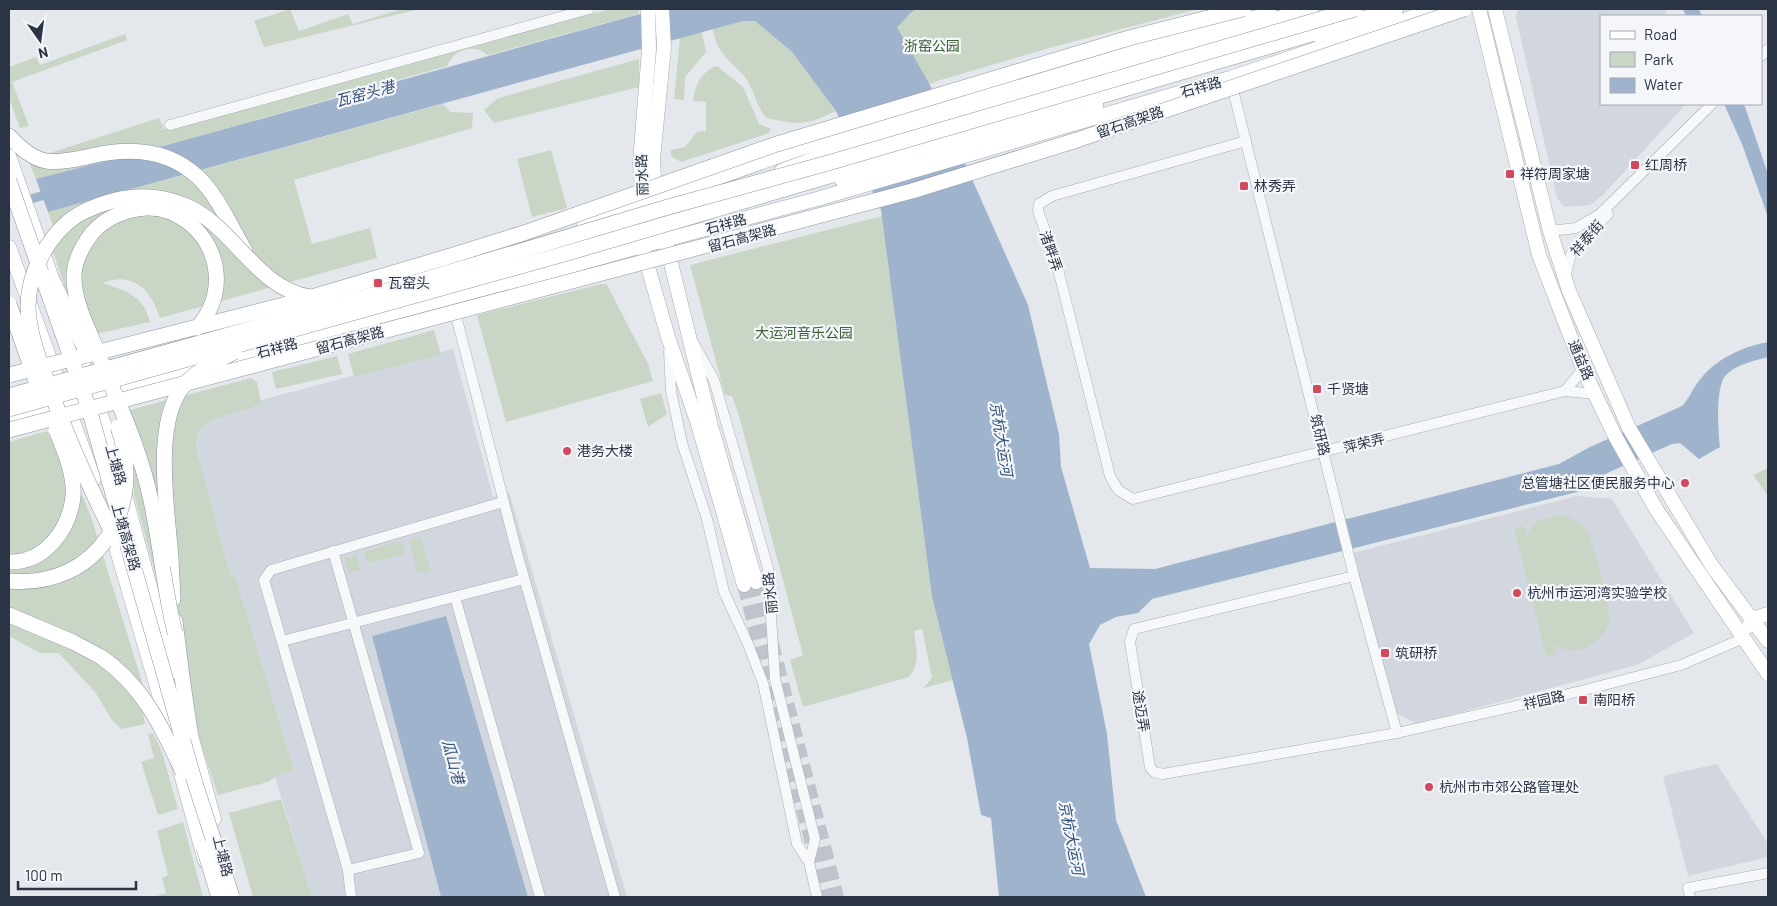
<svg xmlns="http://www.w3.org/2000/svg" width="1777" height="906" font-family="Barlow,'Noto Sans SC',sans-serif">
<rect width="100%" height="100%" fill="#e4e7ec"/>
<g fill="#d2d6de">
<path d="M 1518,9 L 1664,9 L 1667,16 L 1601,16 L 1601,104 L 1686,104 L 1603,195 L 1590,205 L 1564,207 L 1557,198 L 1516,17 Z"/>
<path d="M 453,349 L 493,497 L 509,492 L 627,897 L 528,897 L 446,616 L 372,636 L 441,897 L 312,897 L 275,777 L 294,770 L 236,579 L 230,574 L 196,447 L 198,431 L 209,414 Z"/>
<path d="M 1577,496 L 1612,499 L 1694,633 L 1637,665 L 1417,724 L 1396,713 L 1353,553 Z"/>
<path d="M 1717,764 L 1768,844 L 1768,857 L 1688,876 L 1663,776 Z"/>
</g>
<g fill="#c9d6c5">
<path d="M 290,9 L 299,31 L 348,14 L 353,24 L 402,9 L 420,9 L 264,47 L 254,21 Z"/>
<path d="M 610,9 L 639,9 L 639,14 L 488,55 C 473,43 454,49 447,66 L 167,145 L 36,179 L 28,160 L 159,118 L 164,129 L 197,122 Z"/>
<path d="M 875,9 L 1198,9 L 1053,47 L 937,81 L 914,91 Z"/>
<path d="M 743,21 L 755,21 L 792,52 L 836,111 C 804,126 800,125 766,118 C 756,106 754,88 744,76 C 729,58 717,55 713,29 Z"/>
<path d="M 702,32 L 706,52 L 685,77 L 684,100 L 674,99 L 680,38 Z"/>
<path d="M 125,34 L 127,40 L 12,82 L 29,126 L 20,128 L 9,98 L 9,67 L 36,57 L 40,65 Z"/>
<path d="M 639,59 L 639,87 L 494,123 L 484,110 L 498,98 Z"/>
<path d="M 717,66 L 743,87 L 759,124 L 771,129 L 769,133 L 681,162 L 671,156 L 671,150 L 685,147 L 697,132 L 706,131 L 706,102 L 693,101 C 695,86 701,71 717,66 Z"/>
<path d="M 443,104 L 450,112 L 473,113 L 472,128 L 294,180 L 312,244 L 370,228 L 377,258 L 160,318 C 151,290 133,271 102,283 C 125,290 144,296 150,322 L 96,334 L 66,289 L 53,252 L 59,243 L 48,212 Z"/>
<path d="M 551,150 L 567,208 L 532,217 L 517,159 Z"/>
<path d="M 882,216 L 932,597 L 953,680 L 924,688 L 932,677 L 922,629 L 914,631 C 916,648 921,663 909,677 L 803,707 L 790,660 L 803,655 L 739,416 L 732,396 L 725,395 L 690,265 Z"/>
<path d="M 601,284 L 607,285 L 648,364 L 653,381 L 506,422 L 477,315 Z"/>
<path d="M 434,330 L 441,355 L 354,377 L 348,354 Z"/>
<path d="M 337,356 L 342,374 L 276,389 L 272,372 Z"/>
<path d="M 251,378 L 257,382 L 261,402 L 256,406 L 211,420 L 198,431 L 196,447 L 230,574 L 236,579 L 294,770 L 275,777 L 268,782 L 218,795 L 200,742 L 134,494 L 134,429 L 130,410 Z"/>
<path d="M 661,393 L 667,414 L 648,427 L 640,399 Z"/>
<path d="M 47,431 L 84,499 L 91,517 L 143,685 L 143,713 L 145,724 L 121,729 L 112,720 L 95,692 L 59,653 L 40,653 L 9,636 L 9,442 Z"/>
<path d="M 1768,468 L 1768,496 L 1753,475 Z"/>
<path d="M 1561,514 L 1582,524 L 1588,534 C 1595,552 1613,608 1608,625 C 1605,634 1598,640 1590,645 C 1579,654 1565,651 1554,645 L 1556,654 L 1546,656 L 1514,528 L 1524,526 L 1526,536 L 1535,522 Z"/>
<path d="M 420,537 L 431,571 L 417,573 L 409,540 Z"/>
<path d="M 401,541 L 405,554 L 368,563 L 364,552 Z"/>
<path d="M 357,556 L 361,570 L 349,572 L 344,558 Z"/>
<path d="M 153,733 L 162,752 L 178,809 L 158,815 L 141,762 L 154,758 L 148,734 Z"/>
<path d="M 281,799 L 312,897 L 253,897 L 229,813 Z"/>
<path d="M 183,822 L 203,897 L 153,897 L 166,893 L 162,878 L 168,875 L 157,831 Z"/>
</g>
<g fill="#9fb4cc">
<path d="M 658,9 L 916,9 C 907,14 905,21 897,27 L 931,87 L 1028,305 L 1059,434 L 1061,467 L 1090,568 L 1155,569 L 1559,464 L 1590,447 L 1682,406 C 1690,398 1692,389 1699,381 C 1715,359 1742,347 1768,342 L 1768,357 C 1754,361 1737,364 1726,375 C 1715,386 1718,431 1720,447 L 1699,459 L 1680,443 L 1672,444 L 1605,474 L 1597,487 L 1152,599 L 1138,613 L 1116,617 L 1100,625 L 1089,644 L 1107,734 L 1116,820 L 1146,897 L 999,897 L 991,818 L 981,815 L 967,738 L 932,597 L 881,210 L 836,111 L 792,52 L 755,21 L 743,21 L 48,212 L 36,179 L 167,145 Z"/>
<path d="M 1683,9 L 1699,9 L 1702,16 L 1686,16 Z"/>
<path d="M 1724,104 L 1743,104 L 1745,107 L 1768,174 L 1768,217 L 1742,144 Z"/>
<path d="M 446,616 L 528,897 L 441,897 L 372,636 Z"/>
</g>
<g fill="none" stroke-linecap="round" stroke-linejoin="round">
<path stroke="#9fb4cc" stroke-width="9" d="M 9,205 L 52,193"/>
<g stroke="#bfc3cb" stroke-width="14" stroke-dasharray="14 7" stroke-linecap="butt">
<path d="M 756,582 L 837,897"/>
<path d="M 744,585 L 826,897"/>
</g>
<g stroke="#a9aeb7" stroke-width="11">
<g id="minor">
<path d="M 1761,56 L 1768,49"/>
<path d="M 1231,82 L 1354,576 L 1397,733"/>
<path d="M 170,125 L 589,9"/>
<path d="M 1246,141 L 1052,196 L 1039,204 L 1038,211 L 1056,261 L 1110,476 L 1118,490 L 1133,499 L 1565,391 L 1595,394"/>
<path d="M 1550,231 L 1576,228 L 1600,214 L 1712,104"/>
<path d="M 1566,274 L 1571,254 L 1608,214"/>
<path d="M 454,308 L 517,553 L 615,897"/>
<path d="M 694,344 L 714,380 L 768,568 L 775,679 L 815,839 L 809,862"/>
<path d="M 669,351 L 671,391 L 682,443 L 707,519 L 724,592 L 748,644 L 763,683 L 797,844 L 809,862 L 817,897"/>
<path d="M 1565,391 L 1583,369"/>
<path d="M 333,551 L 419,853 L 348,870"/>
<path d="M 1354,576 L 1134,629 L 1130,642 L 1150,767 L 1154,772 L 1163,774 L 1397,733 L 1581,691 L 1681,665 L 1744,638"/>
<path d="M 455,597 L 540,897"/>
<path d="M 282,641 L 524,579"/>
<path d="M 351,897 L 348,870 L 264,580 L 271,570 L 503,502"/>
<path d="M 1690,897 L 1688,888 L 1768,873"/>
</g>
</g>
<g stroke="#a3abb8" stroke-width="15">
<g id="major">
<path d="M 648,9 L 649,50 L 640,162 L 643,202 L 642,246 L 668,337 L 698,424 L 744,585"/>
<path d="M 662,9 L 664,47 L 653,159 L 655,198 L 711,426 L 756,582"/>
<path d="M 1479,9 L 1539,255 L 1583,369 L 1615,436 L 1656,509 L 1768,674"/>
<path d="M 1495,9 L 1550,231 L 1569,291 L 1629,428 L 1712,566 L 1768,641"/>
<path d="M 1387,26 L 1437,9"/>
<path d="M 9,156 L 55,287"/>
<path d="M 584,225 L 802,148 L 1222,25 L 1270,14"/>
<path d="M 9,247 L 94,479"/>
<path d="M 77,347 L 111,444 L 179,693"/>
<path d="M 9,419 L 276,349 L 642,246 L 817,199 L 1230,78 L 1340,41"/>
<path d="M 111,530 L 173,742"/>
<path d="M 1749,626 L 1752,619 L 1768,614"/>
<path d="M 187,721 L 214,819"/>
<path d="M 178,763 L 205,861"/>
</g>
</g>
<g stroke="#8b94a3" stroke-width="16">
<g id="highway">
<path d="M 1322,40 L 1397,22"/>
<path d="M 9,136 C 19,147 31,158 46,161 C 61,163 77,159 91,156 C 129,147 168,149 198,177 C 218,196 231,227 245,251"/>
<path d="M 782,171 L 877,136 L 1311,9"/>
<path d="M 842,180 L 882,171 L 1096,106"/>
<path d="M 673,222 L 1396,9"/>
<path d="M 171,559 L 173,599"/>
<path d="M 9,615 L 73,642 L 101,657"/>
<path d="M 175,621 L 182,677"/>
</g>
</g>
<use href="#minor" stroke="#f7f8fa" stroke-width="10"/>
<use href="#major" stroke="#fff" stroke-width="14"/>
<use href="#highway" stroke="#fff" stroke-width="15"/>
<g stroke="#8b94a3" stroke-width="16" stroke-linecap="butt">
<g id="highway-bridge">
<path d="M 9,181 L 89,409 L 195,783 L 232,897"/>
<path d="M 51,277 L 88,355"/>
<path d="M 9,304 L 35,378"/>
<path d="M 9,375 L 295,302 L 447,257 L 524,233 L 777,144 L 1129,38 L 1243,9"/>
<path d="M 9,396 L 393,289 L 668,207 L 828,163 L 1355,9"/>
<path d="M 9,409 L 571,252 L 673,222"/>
<path d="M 9,430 L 912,191 L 1077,140 L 1464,9"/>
<path d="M 116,540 C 90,489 67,437 48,384 C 39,359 29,334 28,307 C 28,270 52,227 85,211 C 117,196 151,191 184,205 C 234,225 255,288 310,297"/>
<path d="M 171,559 C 168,512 151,419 186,383 C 199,369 218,361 234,352"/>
<path d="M 9,562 C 45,563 69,530 73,497 C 75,475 64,449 56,430"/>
<path d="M 9,581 C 99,589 146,507 118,427"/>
<path d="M 175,633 C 161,577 159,518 141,463 C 129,423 110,385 95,346 C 86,324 73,299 74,274 C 75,259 83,245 92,233 C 105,218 126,209 146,208 C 161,207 176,213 188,222 C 222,249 226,296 197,328"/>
<path d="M 101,657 C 143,686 162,727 183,772"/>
<path d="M 182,677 L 190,731"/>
<path d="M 204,848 L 219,897"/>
</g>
</g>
<use href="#highway-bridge" stroke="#fff" stroke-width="15"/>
</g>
<g fill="#d1495b" stroke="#f4f6f9" stroke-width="2">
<rect x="1630" y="160" width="10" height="10" rx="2.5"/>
<rect x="1505" y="169" width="10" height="10" rx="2.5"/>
<rect x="1239" y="181" width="10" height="10" rx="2.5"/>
<rect x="373" y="278" width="10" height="10" rx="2.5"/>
<rect x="1312" y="384" width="10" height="10" rx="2.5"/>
<circle cx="567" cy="451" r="5"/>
<circle cx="1685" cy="483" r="5"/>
<circle cx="1517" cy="593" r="5"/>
<rect x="1380" y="648" width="10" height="10" rx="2.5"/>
<rect x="1578" y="695" width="10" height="10" rx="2.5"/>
<circle cx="1429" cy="787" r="5"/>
</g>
<g text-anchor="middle" stroke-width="4.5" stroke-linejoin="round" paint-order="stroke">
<g font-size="14" fill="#3f6138" stroke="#f4f6f9">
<text x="932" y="51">浙窑公园</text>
<text x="804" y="338">大运河音乐公园</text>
</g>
<g font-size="14" fill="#2b3445" stroke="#f4f6f9">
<text transform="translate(1201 87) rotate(-16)" y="5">石祥路</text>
<text transform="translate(1130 122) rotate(-19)" y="5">留石高架路</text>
<text transform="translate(642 175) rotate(-92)" y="5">丽水路</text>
<text transform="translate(726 224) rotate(-15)" y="5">石祥路</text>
<text transform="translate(742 238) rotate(-15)" y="5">留石高架路</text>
<text transform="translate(1587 238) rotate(-49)" y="5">祥泰街</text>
<text transform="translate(1051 251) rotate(71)" y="5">渚畔弄</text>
<text transform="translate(350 340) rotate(-15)" y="5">留石高架路</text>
<text transform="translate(277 348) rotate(-15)" y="5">石祥路</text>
<text transform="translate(1581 360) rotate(67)" y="5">通益路</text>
<text transform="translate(1320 435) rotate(76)" y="5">筑研路</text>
<text transform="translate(1364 443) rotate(-14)" y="5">萍荣弄</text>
<text transform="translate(116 465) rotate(74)" y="5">上塘路</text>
<text transform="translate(126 537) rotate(74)" y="5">上塘高架路</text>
<text transform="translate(770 593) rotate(-96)" y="5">丽水路</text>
<text transform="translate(1544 700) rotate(-13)" y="5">祥园路</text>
<text transform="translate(1141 711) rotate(81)" y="5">途迈弄</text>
<text transform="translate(223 856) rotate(76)" y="5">上塘路</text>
</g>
<g font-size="14" fill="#2b3445" stroke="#f4f6f9" text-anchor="start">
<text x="1645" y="170">红周桥</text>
<text x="1520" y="179">祥符周家塘</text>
<text x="1254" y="191">林秀弄</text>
<text x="388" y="288">瓦窑头</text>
<text x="1327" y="394">千贤塘</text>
<text x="577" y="456">港务大楼</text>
<text x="1675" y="488" text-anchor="end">总管塘社区便民服务中心</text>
<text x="1527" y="598">杭州市运河湾实验学校</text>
<text x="1395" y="658">筑研桥</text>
<text x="1593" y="705">南阳桥</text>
<text x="1439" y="792">杭州市市郊公路管理处</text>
</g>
<g font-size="15" font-style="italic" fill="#34527a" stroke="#f4f6f9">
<text transform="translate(365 94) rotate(-15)" y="5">瓦窑头港</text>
<text transform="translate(1001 439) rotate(81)" y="5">京杭大运河</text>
<text transform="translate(453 762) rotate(75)" y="5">瓜山港</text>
<text transform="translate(1071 838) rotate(79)" y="5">京杭大运河</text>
</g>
</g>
<rect width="1777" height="906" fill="none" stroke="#2b3445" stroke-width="20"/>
<rect x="1600" y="15" width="162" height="90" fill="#f4f6f9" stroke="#a4a8b1"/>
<rect x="1610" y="31" width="25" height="8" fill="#ffffff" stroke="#a4a8b1"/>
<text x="1644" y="40" font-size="15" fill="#2b3445">Road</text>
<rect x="1610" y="52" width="25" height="15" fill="#c9d6c5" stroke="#a4a8b1"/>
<text x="1644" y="65" font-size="15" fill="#2b3445">Park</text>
<rect x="1610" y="78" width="25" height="15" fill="#9fb4cc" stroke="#a4a8b1"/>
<text x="1644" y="90" font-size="15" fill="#2b3445">Water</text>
<g transform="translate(40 40) rotate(166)" stroke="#f4f6f9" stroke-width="4" paint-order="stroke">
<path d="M0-4L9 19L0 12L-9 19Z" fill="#2b3445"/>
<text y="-8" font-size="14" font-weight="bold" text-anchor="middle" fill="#2b3445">N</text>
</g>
<path d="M18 881v8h118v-8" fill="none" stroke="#2b3445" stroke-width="2.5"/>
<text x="25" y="881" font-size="15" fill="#2b3445" stroke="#f4f6f9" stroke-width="4" paint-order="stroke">100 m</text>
</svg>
